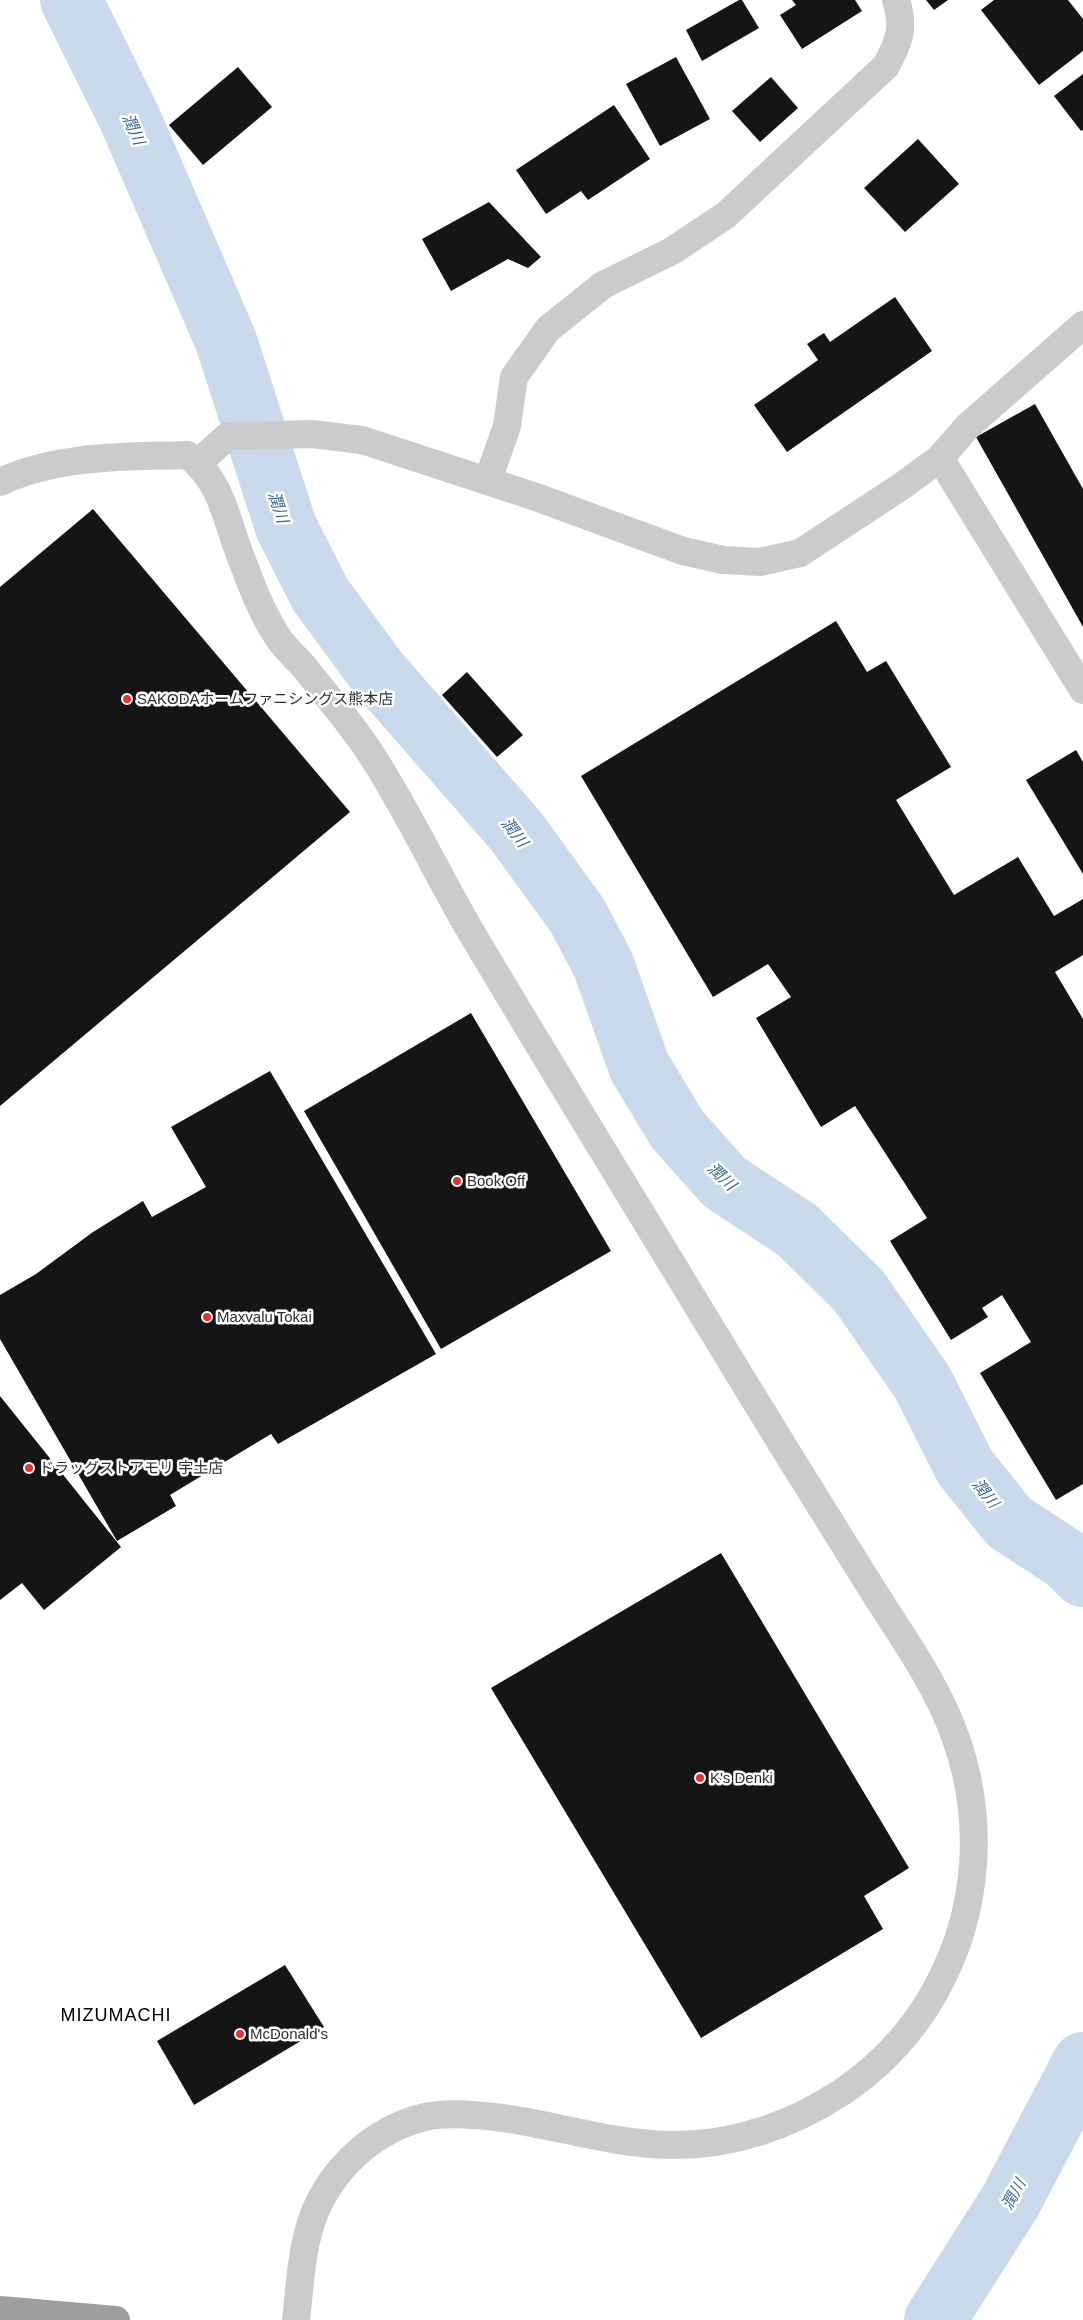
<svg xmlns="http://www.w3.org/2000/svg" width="1083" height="2320" font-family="Helvetica,'Noto Sans JP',sans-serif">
<rect width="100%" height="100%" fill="#fff"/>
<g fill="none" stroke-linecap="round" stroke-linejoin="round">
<g stroke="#c8daec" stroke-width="62">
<path d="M 71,0 L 130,119 L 226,341 L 286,527 L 320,594 L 378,673 L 516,831 L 577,915 L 603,964 L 639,1066 L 677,1129 L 724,1182 L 797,1230 L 859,1291 L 922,1382 L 965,1467 L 1009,1522 L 1067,1560 L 1083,1576"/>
<path d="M 935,2320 L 1010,2202 L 1083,2063"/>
</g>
</g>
<g fill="#151515">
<path d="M 739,0 L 742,0 L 759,28 L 702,61 L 686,30 Z"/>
<path d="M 792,0 L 855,0 L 862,11 L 802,49 L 780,15 L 796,5 Z"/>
<path d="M 926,0 L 948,0 L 934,10 Z"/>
<path d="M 994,0 L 1068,0 L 1083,19 L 1083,51 L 1039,85 L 981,10 Z"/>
<path d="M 676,57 L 710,119 L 660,146 L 626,84 Z"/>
<path d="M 238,67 L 272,107 L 203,165 L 169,125 Z"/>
<path d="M 1083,74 L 1083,130 L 1081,131 L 1054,96 Z"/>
<path d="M 771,77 L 798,108 L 760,142 L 732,111 Z"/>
<path d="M 614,105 L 650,159 L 588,200 L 581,191 L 546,214 L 516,170 Z"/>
<path d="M 918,139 L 959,184 L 905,232 L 864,188 Z"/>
<path d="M 489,202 L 541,257 L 528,268 L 508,259 L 451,291 L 422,239 Z"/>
<path d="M 895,297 L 932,351 L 787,452 L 754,405 L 818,360 L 807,344 L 824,333 L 830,342 Z"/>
<path d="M 1035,404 L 1083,489 L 1083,627 L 976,437 Z"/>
<path d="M 93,509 L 350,812 L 0,1106 L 0,587 Z"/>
<path d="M 836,621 L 867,672 L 886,661 L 951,767 L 896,800 L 954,895 L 1018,857 L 1054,916 L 1083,899 L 1083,955 L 1055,972 L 1083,1019 L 1083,1484 L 1056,1500 L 980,1373 L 1031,1342 L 1002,1295 L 982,1308 L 988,1317 L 951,1340 L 890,1241 L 927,1218 L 855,1106 L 821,1127 L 756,1018 L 791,997 L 768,964 L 713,997 L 581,776 Z"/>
<path d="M 467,672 L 523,735 L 497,757 L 442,695 Z"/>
<path d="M 1076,750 L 1083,762 L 1083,874 L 1026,780 Z"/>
<path d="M 471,1013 L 611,1251 L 441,1349 L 304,1111 Z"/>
<path d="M 270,1071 L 436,1354 L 278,1444 L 271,1434 L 170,1495 L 176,1506 L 117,1541 L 0,1339 L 0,1295 L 36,1274 L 93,1232 L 143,1201 L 152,1217 L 206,1187 L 171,1127 Z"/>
<path d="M 0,1396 L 121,1547 L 44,1610 L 22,1583 L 0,1600 Z"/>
<path d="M 721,1553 L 909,1868 L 864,1896 L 883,1929 L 701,2038 L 491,1688 Z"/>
<path d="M 285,1965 L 324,2027 L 194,2105 L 157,2041 Z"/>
</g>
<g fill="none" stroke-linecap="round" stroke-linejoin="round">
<g stroke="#cbcbcb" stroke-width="28">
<path d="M 940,458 L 1083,690"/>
<path d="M 198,463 L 228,436 L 312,434 L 362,440 L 536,497 L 683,551 L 723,560 L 760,562 L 800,553 L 902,486 L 940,458 L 968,426 L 1083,325"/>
<path d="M 488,480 L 507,426 L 514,377 L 548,329 L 603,285 L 672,251 L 726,215 L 886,66 C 899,42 905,28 896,0"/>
<path d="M 0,482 C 58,455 124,457 187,455"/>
</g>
<path stroke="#cbcbcb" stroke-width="28" d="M 187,455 C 217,476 225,511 236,544 C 248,576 260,611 279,639 C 286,649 296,658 305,668 C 326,695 350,722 369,751 C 407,809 436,872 471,932 C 562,1085 656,1237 748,1389 C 789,1456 830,1522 872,1589 C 901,1635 936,1683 955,1736 C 979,1801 980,1874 958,1940 C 936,2003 897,2055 842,2092 C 791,2126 731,2146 670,2145 C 613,2144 559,2126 503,2118 C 478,2115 450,2112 425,2117 C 374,2129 331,2169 313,2217 C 301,2250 300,2286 296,2320"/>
<path stroke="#9e9e9e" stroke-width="28" d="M 0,2310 L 116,2320"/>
</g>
<g fill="#e7332f" stroke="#fff" stroke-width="2">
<circle cx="127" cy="699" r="5"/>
<circle cx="457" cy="1181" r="5"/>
<circle cx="207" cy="1317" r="5"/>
<circle cx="29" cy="1468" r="5"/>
<circle cx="700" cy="1778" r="5"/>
<circle cx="240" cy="2034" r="5"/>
</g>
<g text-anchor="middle" stroke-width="5" stroke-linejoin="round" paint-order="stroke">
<g font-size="15" fill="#2e2e2e" stroke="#fff" text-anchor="start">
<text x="137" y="704">SAKODAホームファニシングス熊本店</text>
<text x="467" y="1186">Book Off</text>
<text x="217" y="1322">Maxvalu Tokai</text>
<text x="39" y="1473">ドラッグストアモリ 宇土店</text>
<text x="710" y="1783">K's Denki</text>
<text x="250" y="2039">McDonald's</text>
</g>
<g font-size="16" font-style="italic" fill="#3b6791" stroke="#fff">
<text transform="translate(134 129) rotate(66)" y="6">潤川</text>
<text transform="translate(279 507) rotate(72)" y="6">潤川</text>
<text transform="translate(515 832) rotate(52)" y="6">潤川</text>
<text transform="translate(722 1176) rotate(43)" y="6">潤川</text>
<text transform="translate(986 1493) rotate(51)" y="6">潤川</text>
<text transform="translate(1013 2194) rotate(-61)" y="6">潤川</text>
</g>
<g font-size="18" letter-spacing="1" fill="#000" stroke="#fff">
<text x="116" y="2021">MIZUMACHI</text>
</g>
</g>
</svg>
